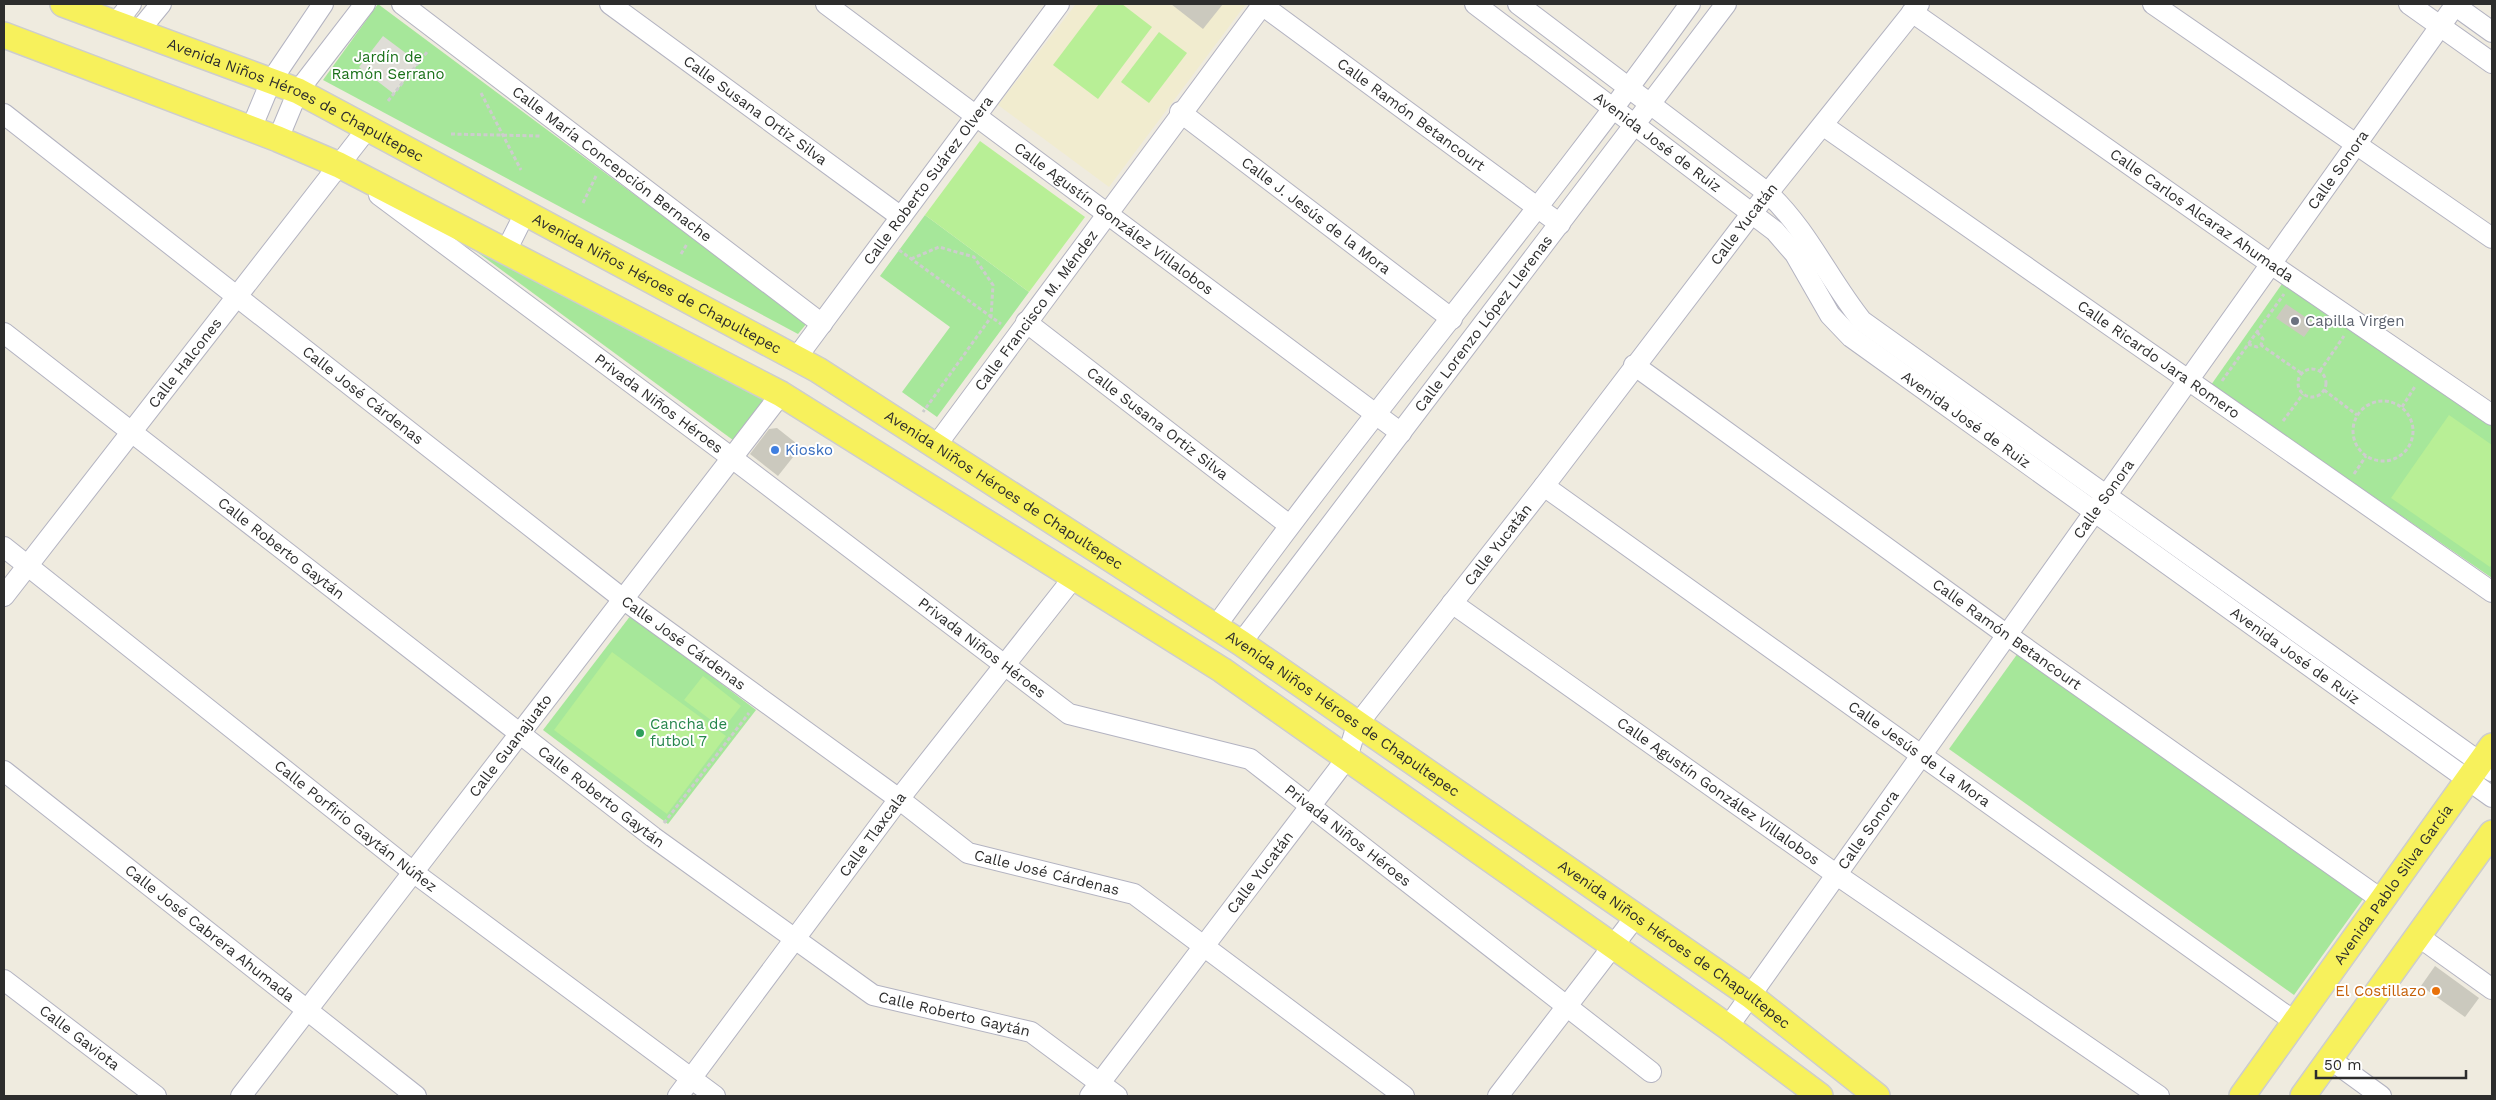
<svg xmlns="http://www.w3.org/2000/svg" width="2496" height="1100" font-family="'Work Sans',sans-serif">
<rect width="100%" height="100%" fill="#efebdf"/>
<path fill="#f1eccf" d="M 1076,4 L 1246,4 L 1109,187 L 998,105 Z"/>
<g fill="#a6e79a">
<path d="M 378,4 L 807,323 L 798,334 L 323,80 Z"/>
<path d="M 925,215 L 1029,292 L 937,417 L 902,392 L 950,327 L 880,276 Z"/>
<path d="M 458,238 L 770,400 L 737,443 Z"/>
<path d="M 2284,281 L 2492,423 L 2492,578 L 2211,385 Z"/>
<path d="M 631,615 L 756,710 L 668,824 L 543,730 Z"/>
<path d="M 2018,653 L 2363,899 L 2294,995 L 1949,749 Z"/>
</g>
<g fill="#b8ef96">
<path d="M 1099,4 L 1122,4 L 1152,27 L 1098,99 L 1053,65 Z"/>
<path d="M 1159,32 L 1187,53 L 1149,103 L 1121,82 Z"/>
<path d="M 980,141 L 1085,217 L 1029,292 L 925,215 Z"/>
<path d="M 2449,415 L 2492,445 L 2492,564 L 2490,567 L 2391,498 Z"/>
<path d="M 612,652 L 726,736 L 667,814 L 554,730 Z"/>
<path d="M 703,676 L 741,706 L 723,729 L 684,700 Z"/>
</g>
<path fill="#dfddd7" d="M 383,36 L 419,63 L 394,94 L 359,67 Z"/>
<g fill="#cbc9be">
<path d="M 1171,4 L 1223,4 L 1203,29 Z"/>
<path d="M 2286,304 L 2314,323 L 2304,337 L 2276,318 Z"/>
<path d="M 777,428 L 801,447 L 778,476 L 750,454 L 769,429 Z"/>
<path d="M 2435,966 L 2479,998 L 2465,1017 L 2421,986 Z"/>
</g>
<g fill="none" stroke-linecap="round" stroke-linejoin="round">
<g stroke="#b3b3c1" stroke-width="22">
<g id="minor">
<path id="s1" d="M 402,4 L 822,324"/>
<path id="s2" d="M 610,4 L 901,217"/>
<path id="s3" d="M 826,4 L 1401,433"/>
<path id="s4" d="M 1475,4 L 1775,231 L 1795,254 L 1830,315 L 1851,337 L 2492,797"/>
<path d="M 1518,4 L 1769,194 C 1808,231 1829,280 1862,321 L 2492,771"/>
<path d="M 2153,4 L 2492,238"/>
<path d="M 2409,4 L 2492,63"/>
<path d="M 2453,4 L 2492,32"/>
<path id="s5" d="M 1262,5 L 1560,224"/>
<path id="s6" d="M 1912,12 L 2271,264 L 2492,415"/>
<path d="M 116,23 L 131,4"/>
<path d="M 138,32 L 161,4"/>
<path id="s7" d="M 1180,112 L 1452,319"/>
<path id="s8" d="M 4,114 L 623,599 L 899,799 L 968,853 L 1134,894 L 1404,1096"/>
<path id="s9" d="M 1824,126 L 2492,592"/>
<path d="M 251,129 L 271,81 L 323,4"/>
<path d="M 278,139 L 298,91 L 365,4"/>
<path id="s10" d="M 379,195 L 732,458 L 1069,714 L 1250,759 L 1651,1072"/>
<path d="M 506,251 L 525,213"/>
<path id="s11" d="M 1026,322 L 1289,525"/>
<path id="s12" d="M 4,333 L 653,837 L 873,995 L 1031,1032 L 1117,1096"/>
<path id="s13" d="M 797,357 L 1059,4"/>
<path id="s14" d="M 1634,365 L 2007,635 L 2382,900"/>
<path id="s15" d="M 935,447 L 1263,4"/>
<path id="s16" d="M 1544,486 L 2295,1022"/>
<path id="s17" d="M 4,547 L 413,872 L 715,1096"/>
<path id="s18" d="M 4,596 L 367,129"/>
<path id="s19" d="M 1452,603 L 1837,875 L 2159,1096"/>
<path d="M 1216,626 C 1368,415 1538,216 1690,4"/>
<path id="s20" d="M 1241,643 L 1726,4"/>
<path id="s21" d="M 4,771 L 416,1096"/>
<path d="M 2418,936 L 2492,989"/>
<path id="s22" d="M 4,980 L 156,1096"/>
<path id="s23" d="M 1728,1027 L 2456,4"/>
<path d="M 2330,1059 L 2381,1096"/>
<path id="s24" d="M 241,1096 L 781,394"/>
<path id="s25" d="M 678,1096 L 899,799 L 1074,577"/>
<path id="s26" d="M 1090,1096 L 1347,758 L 1357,725 L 1544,486 L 1752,213 L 1919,4"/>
<path d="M 1498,1096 L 1636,916"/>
</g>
</g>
<g stroke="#cdcdcd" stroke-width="28">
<g id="major">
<path id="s27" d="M 63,4 L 298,91 L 818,370 L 1241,643 L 1751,996 L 1877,1096"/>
<path d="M 4,35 L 278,139 L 339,165 L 781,394 L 1222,670 L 1728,1027 L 1820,1096"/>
<path id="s28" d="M 2242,1096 L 2492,746"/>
<path d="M 2303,1096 L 2492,833"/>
</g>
</g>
<g stroke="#cdcdcd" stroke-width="3" stroke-dasharray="4 2.5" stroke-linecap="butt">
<path d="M 481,93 L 521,170"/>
<path d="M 388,101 L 427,52"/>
<path d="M 451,134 L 541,136"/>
<path d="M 583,203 L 596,176"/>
<path d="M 899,250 L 1001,324"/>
<path d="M 681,254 L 687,244"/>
<path d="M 911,259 L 939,247 L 974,257 L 993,285 L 991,317 L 923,412"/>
<path d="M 2257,332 L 2263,339 L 2261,345"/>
<path d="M 2248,344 L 2257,347 L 2261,345 L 2301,373"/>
<circle cx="2312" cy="383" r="14"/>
<path d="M 2320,371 L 2344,336"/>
<path d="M 2222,381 L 2284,294"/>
<path d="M 2324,390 L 2357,415"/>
<circle cx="2383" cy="431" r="30"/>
<path d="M 2402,407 L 2416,385"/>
<path d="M 2283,421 L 2303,394"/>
<path d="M 2354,474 L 2366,456"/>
<path d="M 664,823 L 749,713"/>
</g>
<use href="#minor" stroke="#fff" stroke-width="20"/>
<use href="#major" stroke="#f7f15c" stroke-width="25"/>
</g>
<circle fill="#6b7280" stroke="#fff" stroke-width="2" cx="2295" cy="321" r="5"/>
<circle fill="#3f7fe0" stroke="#fff" stroke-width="2" cx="775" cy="450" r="5"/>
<circle fill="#2e9e5b" stroke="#fff" stroke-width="2" cx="640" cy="733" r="5"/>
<circle fill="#e8710a" stroke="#fff" stroke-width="2" cx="2436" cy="991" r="5"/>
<g text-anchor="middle" stroke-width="4" stroke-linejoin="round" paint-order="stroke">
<g font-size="15" fill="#197018" stroke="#fff">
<text x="388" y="62">Jardín de<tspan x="388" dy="17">Ramón Serrano</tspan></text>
</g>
<g font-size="15" fill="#2d2d2d" stroke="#fff">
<text dy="5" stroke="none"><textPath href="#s27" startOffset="252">Avenida Niños Héroes de Chapultepec</textPath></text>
<text dy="5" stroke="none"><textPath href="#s2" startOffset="180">Calle Susana Ortiz Silva</textPath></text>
<text dy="5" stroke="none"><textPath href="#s5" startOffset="185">Calle Ramón Betancourt</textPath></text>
<text dy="5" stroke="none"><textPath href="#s4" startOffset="229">Avenida José de Ruiz</textPath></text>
<text dy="5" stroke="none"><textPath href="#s1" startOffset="264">Calle María Concepción Bernache</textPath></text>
<text dy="5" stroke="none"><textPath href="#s23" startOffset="1052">Calle Sonora</textPath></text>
<text dy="5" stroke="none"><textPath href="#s13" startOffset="220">Calle Roberto Suárez Olvera</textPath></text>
<text dy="5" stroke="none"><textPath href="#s6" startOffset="354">Calle Carlos Alcaraz Ahumada</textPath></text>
<text dy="5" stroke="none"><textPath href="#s7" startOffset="171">Calle J. Jesús de la Mora</textPath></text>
<text dy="5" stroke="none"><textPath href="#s3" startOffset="359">Calle Agustín González Villalobos</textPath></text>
<text dy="5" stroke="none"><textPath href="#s26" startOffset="1092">Calle Yucatán</textPath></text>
<text dy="5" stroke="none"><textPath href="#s27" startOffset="658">Avenida Niños Héroes de Chapultepec</textPath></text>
<text dy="5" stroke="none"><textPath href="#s15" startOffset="170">Calle Francisco M. Méndez</textPath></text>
<text dy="5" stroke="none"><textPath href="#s20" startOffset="401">Calle Lorenzo López Llerenas</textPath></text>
<text dy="5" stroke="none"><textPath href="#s9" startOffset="408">Calle Ricardo Jara Romero</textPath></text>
<text dy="5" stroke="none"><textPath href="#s18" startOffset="295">Calle Halcones</textPath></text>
<text dy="5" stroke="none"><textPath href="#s8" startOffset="456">Calle José Cárdenas</textPath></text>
<text dy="5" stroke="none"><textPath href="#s10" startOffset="349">Privada Niños Héroes</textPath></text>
<text dy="5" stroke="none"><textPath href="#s4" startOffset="649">Avenida José de Ruiz</textPath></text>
<text dy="5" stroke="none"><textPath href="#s11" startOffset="166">Calle Susana Ortiz Silva</textPath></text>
<text dy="5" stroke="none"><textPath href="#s27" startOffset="1062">Avenida Niños Héroes de Chapultepec</textPath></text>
<text dy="5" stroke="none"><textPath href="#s23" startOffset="648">Calle Sonora</textPath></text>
<text dy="5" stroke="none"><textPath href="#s26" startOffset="688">Calle Yucatán</textPath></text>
<text dy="5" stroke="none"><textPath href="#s12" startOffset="351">Calle Roberto Gaytán</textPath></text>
<text dy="5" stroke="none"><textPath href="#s14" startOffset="460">Calle Ramón Betancourt</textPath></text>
<text dy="5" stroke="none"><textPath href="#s8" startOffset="861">Calle José Cárdenas</textPath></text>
<text dy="5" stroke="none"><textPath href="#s10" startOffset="754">Privada Niños Héroes</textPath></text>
<text dy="5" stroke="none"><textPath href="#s4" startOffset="1054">Avenida José de Ruiz</textPath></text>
<text dy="5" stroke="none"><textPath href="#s27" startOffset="1468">Avenida Niños Héroes de Chapultepec</textPath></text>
<text dy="5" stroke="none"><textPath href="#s24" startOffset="442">Calle Guanajuato</textPath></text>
<text dy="5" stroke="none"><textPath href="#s16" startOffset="461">Calle Jesús de La Mora</textPath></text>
<text dy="5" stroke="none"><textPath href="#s19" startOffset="326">Calle Agustín González Villalobos</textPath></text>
<text dy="5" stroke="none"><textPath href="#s12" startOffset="756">Calle Roberto Gaytán</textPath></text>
<text dy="5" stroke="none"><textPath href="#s17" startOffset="449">Calle Porfirio Gaytán Núñez</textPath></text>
<text dy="5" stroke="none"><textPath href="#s23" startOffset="242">Calle Sonora</textPath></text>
<text dy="5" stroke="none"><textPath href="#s25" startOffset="326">Calle Tlaxcala</textPath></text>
<text dy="5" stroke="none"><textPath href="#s10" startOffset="1174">Privada Niños Héroes</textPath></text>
<text dy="5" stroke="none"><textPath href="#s8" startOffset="1296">Calle José Cárdenas</textPath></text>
<text dy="5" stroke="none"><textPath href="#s26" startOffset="281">Calle Yucatán</textPath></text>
<text dy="5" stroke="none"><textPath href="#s28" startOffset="260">Avenida Pablo Silva García</textPath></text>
<text dy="5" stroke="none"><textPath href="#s21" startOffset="262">Calle José Cabrera Ahumada</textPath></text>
<text dy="5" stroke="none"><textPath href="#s27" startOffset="1872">Avenida Niños Héroes de Chapultepec</textPath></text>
<text dy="5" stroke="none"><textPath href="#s12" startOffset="1176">Calle Roberto Gaytán</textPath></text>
<text dy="5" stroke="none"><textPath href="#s22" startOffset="95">Calle Gaviota</textPath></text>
</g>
<g font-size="15" fill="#5b616d" stroke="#fff" text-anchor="start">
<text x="2305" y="326">Capilla Virgen</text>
</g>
<g font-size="15" fill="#366cbe" stroke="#fff" text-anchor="start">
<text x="785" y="455">Kiosko</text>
</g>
<g font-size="15" fill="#27864d" stroke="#fff" text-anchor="start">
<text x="650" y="729">Cancha de<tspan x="650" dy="17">futbol 7</tspan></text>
</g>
<g font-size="15" fill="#c56008" stroke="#fff" text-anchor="end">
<text x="2426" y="996">El Costillazo</text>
</g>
</g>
<rect width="2496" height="1100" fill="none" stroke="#2d2d2d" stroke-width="10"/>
<path d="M2316 1070v8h150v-8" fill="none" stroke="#2d2d2d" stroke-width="2.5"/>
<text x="2324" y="1070" font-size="15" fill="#2d2d2d" stroke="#ffffff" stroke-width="4" paint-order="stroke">50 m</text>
</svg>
